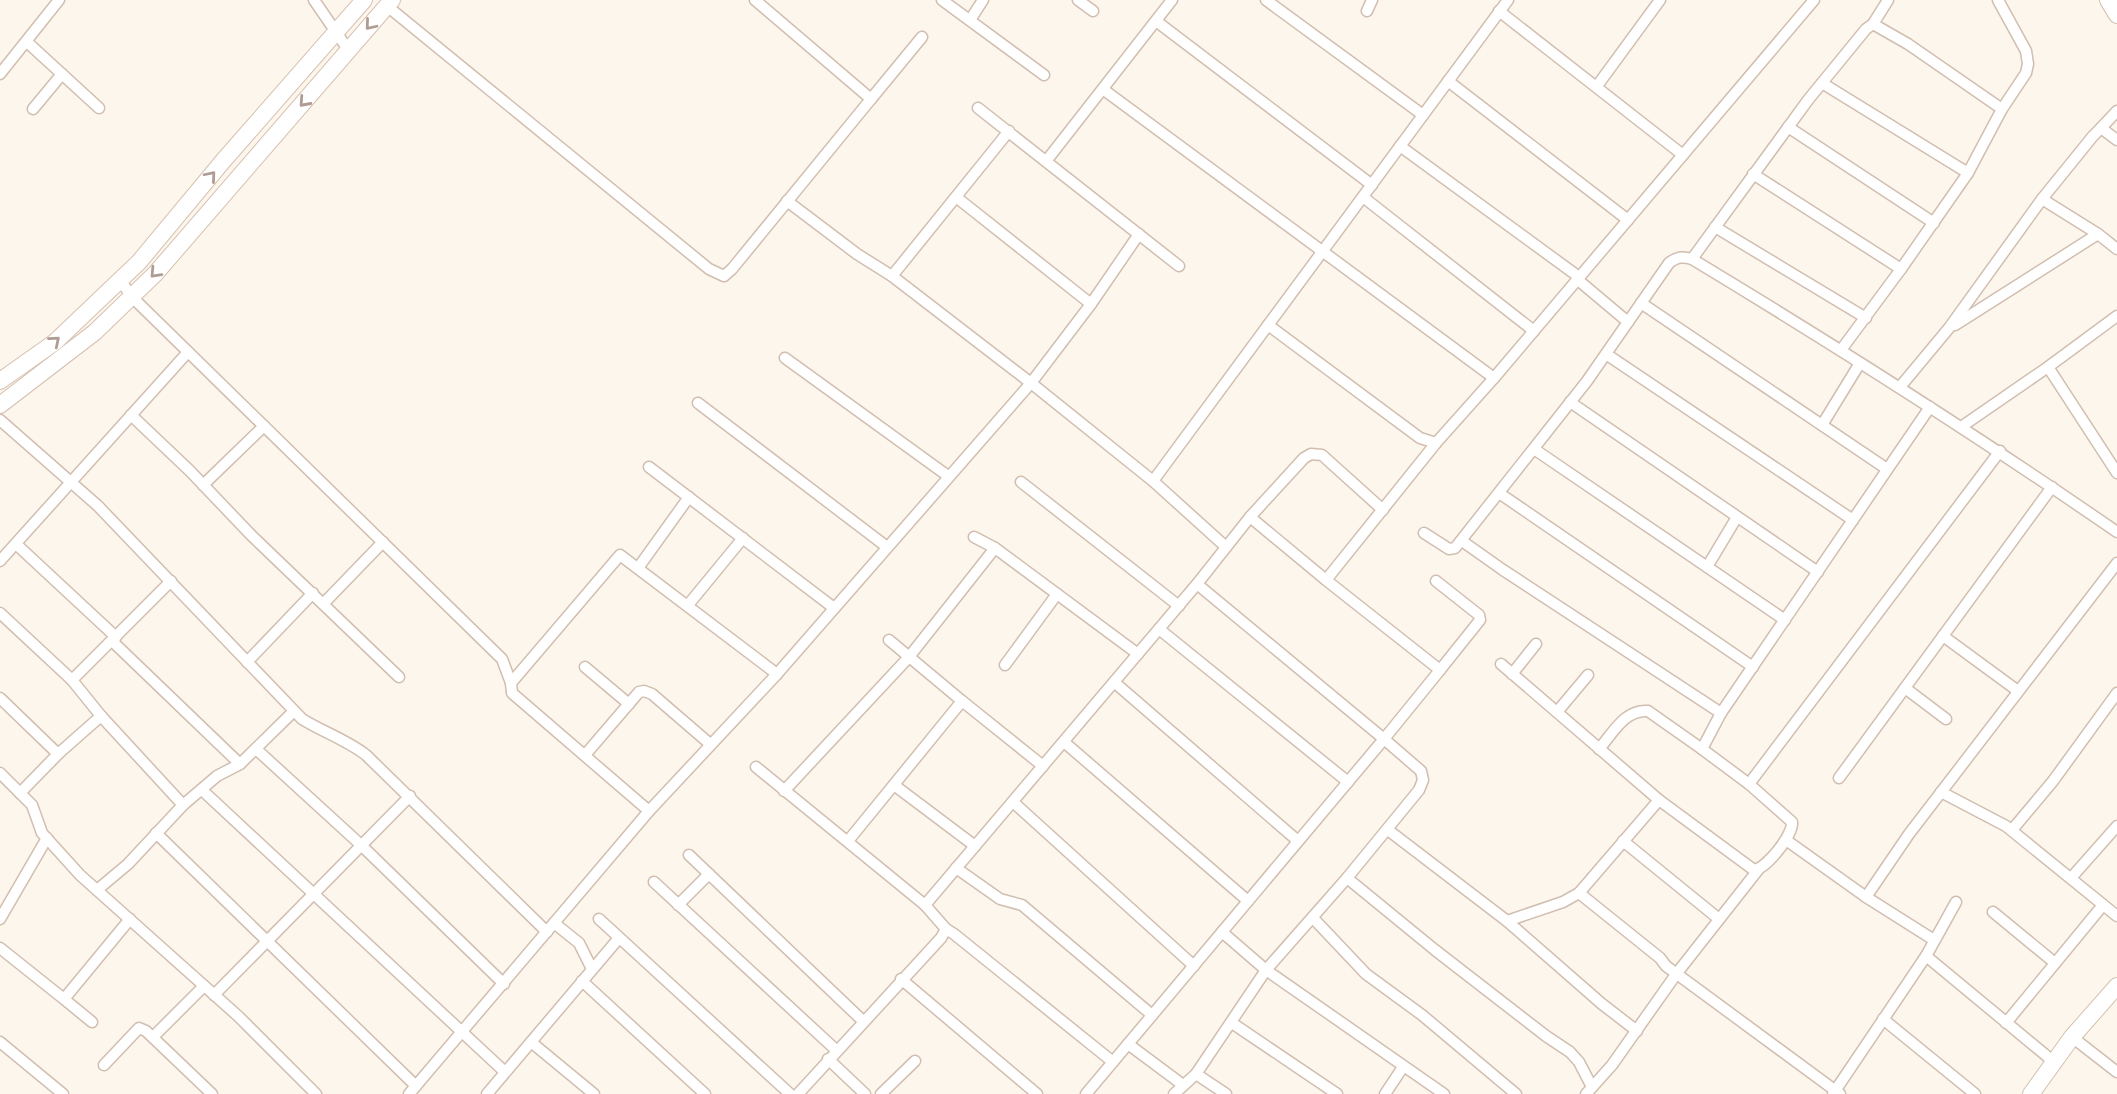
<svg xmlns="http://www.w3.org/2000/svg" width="2117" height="1094" font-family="Lato,sans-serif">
<rect width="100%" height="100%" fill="#fdf6ec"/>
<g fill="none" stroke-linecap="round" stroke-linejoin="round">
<g stroke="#d1beb0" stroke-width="13">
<g id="street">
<path d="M 314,0 L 349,51"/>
<path d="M 755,0 L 871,99 L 922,37"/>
<path d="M 942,0 L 1044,75"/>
<path d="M 1078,0 L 1093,11"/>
<path d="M 1266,0 L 1423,115"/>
<path d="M 387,6 L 709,269 L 724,276 L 732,269 L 871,99"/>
<path d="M 1367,11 L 1372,0"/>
<path d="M 1499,11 L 1683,155"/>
<path d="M 970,20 L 983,0"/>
<path d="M 1156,21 L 1372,185"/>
<path d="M 1873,24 L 1888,0"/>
<path d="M 27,42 L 99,108"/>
<path d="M 0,74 L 59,0"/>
<path d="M 1448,81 L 1628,220"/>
<path d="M 1822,83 L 1968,173"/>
<path d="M 1597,86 L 1660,0"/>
<path d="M 1104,90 L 1494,378"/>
<path d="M 978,108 L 1179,266"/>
<path d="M 33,109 L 62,74"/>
<path d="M 1788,127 L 1934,223"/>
<path d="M 2101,128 L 2117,111"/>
<path d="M 1400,146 L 1579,277"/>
<path d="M 1047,160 L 1172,0"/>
<path d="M 1753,174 L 1901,269"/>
<path d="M 956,197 L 1091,304"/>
<path d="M 1363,197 L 1534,331"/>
<path d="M 2042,199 L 2098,234"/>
<path d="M 787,201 L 857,254 L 892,276 L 1031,383 L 1153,481 L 1226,547"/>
<path d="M 1715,227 L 1866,318"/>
<path d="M 1692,259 L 1808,100 L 1866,29 L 1873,24 L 1908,44 L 2002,109"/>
<path d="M 892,276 L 1009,131"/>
<path d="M 120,280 L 132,297 L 502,659 L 511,683 L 512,693 L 649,811"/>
<path d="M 1578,280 L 1628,322"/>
<path d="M 1641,303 L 1887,469"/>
<path d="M 2117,316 L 2048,367 L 2117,473"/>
<path d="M 1268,325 L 1420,438 L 1436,443 L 1494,378 L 1814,0"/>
<path d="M 1955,325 L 2098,234 L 2117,249"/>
<path d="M 1841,350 L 1901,269 L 1968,173 L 2002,109 L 2026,73 L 2028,64 L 2026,51 L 1998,0"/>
<path d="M 1606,354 L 1853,520"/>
<path d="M 785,358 L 948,476"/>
<path d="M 1900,387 L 1949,328 L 2042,199 L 2093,136 L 2101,128 L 2117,140"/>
<path d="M 1570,402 L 1818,572"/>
<path d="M 698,403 L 887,547"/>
<path d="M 131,415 L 190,471 L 251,535 L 399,677"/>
<path d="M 0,420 L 98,506 L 302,719 C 323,732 347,740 366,755 L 547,932"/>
<path d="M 1822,425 L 1860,363"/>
<path d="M 1961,427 L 2048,367"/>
<path d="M 1534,449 L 1785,620"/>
<path d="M 649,467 L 834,608"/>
<path d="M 1153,481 L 1508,0"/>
<path d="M 1021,482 L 1179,606"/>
<path d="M 203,485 L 264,426"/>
<path d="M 1499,493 L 1753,667"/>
<path d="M 1383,510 L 1322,455 L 1311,454 L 1304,458 L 1250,517 L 1197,584 L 1384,739 L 1440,670"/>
<path d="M 1250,517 L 1326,580"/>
<path d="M 1424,533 L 1449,549 L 1455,548 L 1587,381 L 1669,263 C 1677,257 1682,256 1692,259 C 1836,346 1978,436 2117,532"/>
<path d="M 974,537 L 995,548 L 1138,654"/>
<path d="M 1462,541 L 1503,570 L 1721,713"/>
<path d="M 16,544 L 116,637"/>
<path d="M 0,561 L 188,352"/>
<path d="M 1707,567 L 1737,517"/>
<path d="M 638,568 L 689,497"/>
<path d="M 1436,581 L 1479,615 L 1480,620 L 1440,670 L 1326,580 L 1436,443"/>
<path d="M 324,603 L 383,542"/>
<path d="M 688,605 L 743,538"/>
<path d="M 0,613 L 72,680 L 171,581"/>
<path d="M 1159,629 L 1348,782"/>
<path d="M 1943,636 L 2018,691"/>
<path d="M 889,640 L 962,701"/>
<path d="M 112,641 L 240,764"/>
<path d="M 247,662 L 313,593"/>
<path d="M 1501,664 L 1659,800"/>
<path d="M 1005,665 L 1057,594"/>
<path d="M 585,667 L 629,704"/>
<path d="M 1512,674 L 1536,644"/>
<path d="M 72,680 L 101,716"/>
<path d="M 1114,682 L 1298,841"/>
<path d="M 511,683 L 620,555 L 777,674"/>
<path d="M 1905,688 L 1946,719"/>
<path d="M 0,698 L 58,754"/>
<path d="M 1557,712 L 1588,675"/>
<path d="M 1064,742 L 1248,901"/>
<path d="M 256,749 L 361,845 L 504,984"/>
<path d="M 1599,749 C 1613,733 1625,709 1648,711 L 1702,749"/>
<path d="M 585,755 L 639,692 L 644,691 L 652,694 L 710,744"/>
<path d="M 756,767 L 925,905 L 946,929 L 941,938 L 798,1094"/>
<path d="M 0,773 L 32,805 L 42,833 L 80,875 L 238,1016 L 316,1094"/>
<path d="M 1839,778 L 2052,487"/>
<path d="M 1749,784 L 2000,451"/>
<path d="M 894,785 L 975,846"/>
<path d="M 202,790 L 505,1072"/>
<path d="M 784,791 L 909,657 L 995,548"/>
<path d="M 1941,792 L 2006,826 L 2117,916"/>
<path d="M 20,793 L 58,754 L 101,716 L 183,805"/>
<path d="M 1013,802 L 1194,966"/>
<path d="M 1388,830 L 1507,921 L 1602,1004 L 1637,1031"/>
<path d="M 2012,830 L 2053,781 L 2117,693"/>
<path d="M 156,833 L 416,1086"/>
<path d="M 1786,840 L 1866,897 L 1934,940"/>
<path d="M 848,841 L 962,701 L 1043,766"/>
<path d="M 1623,841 L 1719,919"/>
<path d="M 689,855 L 863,1021"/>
<path d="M 956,868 L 1000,899 L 1022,905 L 1152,1015"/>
<path d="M 1347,878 L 1435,950 L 1546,1036 L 1570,1052 L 1579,1062 L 1592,1087"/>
<path d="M 2071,878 L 2117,826"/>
<path d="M 654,882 L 836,1050"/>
<path d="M 97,890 L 128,864 L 183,805 L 217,776 L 240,764 L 294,711"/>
<path d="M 1579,893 L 1660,958 L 1666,966 L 1840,1094"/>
<path d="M 1866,897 L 1909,834 L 2117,563"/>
<path d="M 678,905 L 709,874"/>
<path d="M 925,905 L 1197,584"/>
<path d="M 1993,912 L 2055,963"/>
<path d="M 1313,918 L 1366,974 L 1422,1015 L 1516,1094"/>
<path d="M 0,919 L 47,838"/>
<path d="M 599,919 L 790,1094"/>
<path d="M 1507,921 L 1563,902 L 1579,893 L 1659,800 L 1754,870 C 1767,868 1793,835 1792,822 L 1749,784 L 1702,749 L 1721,713 L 1930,407"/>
<path d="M 554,923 L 579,943 L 592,969"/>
<path d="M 946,929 L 954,934 L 1113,1062"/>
<path d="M 1222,932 L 1266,970 L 1444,1094"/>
<path d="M 0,948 L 64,999 L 130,919"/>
<path d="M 1926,956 L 2054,1062"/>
<path d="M 901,979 L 1037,1094"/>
<path d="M 582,981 L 705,1094"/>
<path d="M 214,995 L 410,796"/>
<path d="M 64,999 L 92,1022"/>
<path d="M 1883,1019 L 1975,1094"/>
<path d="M 1232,1023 L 1337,1094"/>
<path d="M 2006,1023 L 2103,905"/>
<path d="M 153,1037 L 204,986"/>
<path d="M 2072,1037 L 2117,1072"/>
<path d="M 0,1042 L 63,1094"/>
<path d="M 531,1042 L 594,1094"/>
<path d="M 1128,1044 L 1183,1085"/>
<path d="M 828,1059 L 865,1094"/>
<path d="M 104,1065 L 139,1028 L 146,1031 L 212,1094"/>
<path d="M 1196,1074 L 1226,1094"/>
<path d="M 409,1094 L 649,811 L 777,674 L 1031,383 L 1091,304 L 1139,234"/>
<path d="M 487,1094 L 619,938"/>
<path d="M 881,1094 L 915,1061"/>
<path d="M 1086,1094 L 1384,739 L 1421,771 L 1423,780 L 1419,790 L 1347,878 L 1266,970 L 1196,1074 L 1174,1094"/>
<path d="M 1385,1094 L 1403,1067"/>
<path d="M 1586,1094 L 1612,1065 L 1677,973 L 1758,870"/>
<path d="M 1833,1094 L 1926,956 L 1956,902"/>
</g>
</g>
<g stroke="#d6c0b0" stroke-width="18">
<g id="secondary">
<path d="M 2108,0 L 2117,15"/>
<path d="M 0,381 L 55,342 L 139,262 L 223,161 L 364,0"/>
<path d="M 0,405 L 95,332 L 155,274 L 392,0"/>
<path d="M 2031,1094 L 2072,1037 L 2117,986"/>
</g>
</g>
<use href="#street" stroke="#fff" stroke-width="10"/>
<use href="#secondary" stroke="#fff" stroke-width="16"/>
</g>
<defs><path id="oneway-chevron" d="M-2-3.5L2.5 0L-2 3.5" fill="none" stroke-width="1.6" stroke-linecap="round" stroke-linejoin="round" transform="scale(1.75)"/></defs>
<g stroke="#af9d94">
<use href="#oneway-chevron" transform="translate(370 25) rotate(130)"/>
<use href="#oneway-chevron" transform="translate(304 102) rotate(132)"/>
<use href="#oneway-chevron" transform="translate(211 176) rotate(-50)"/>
<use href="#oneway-chevron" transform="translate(155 273) rotate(133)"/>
<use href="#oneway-chevron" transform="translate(55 341) rotate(-40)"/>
</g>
</svg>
